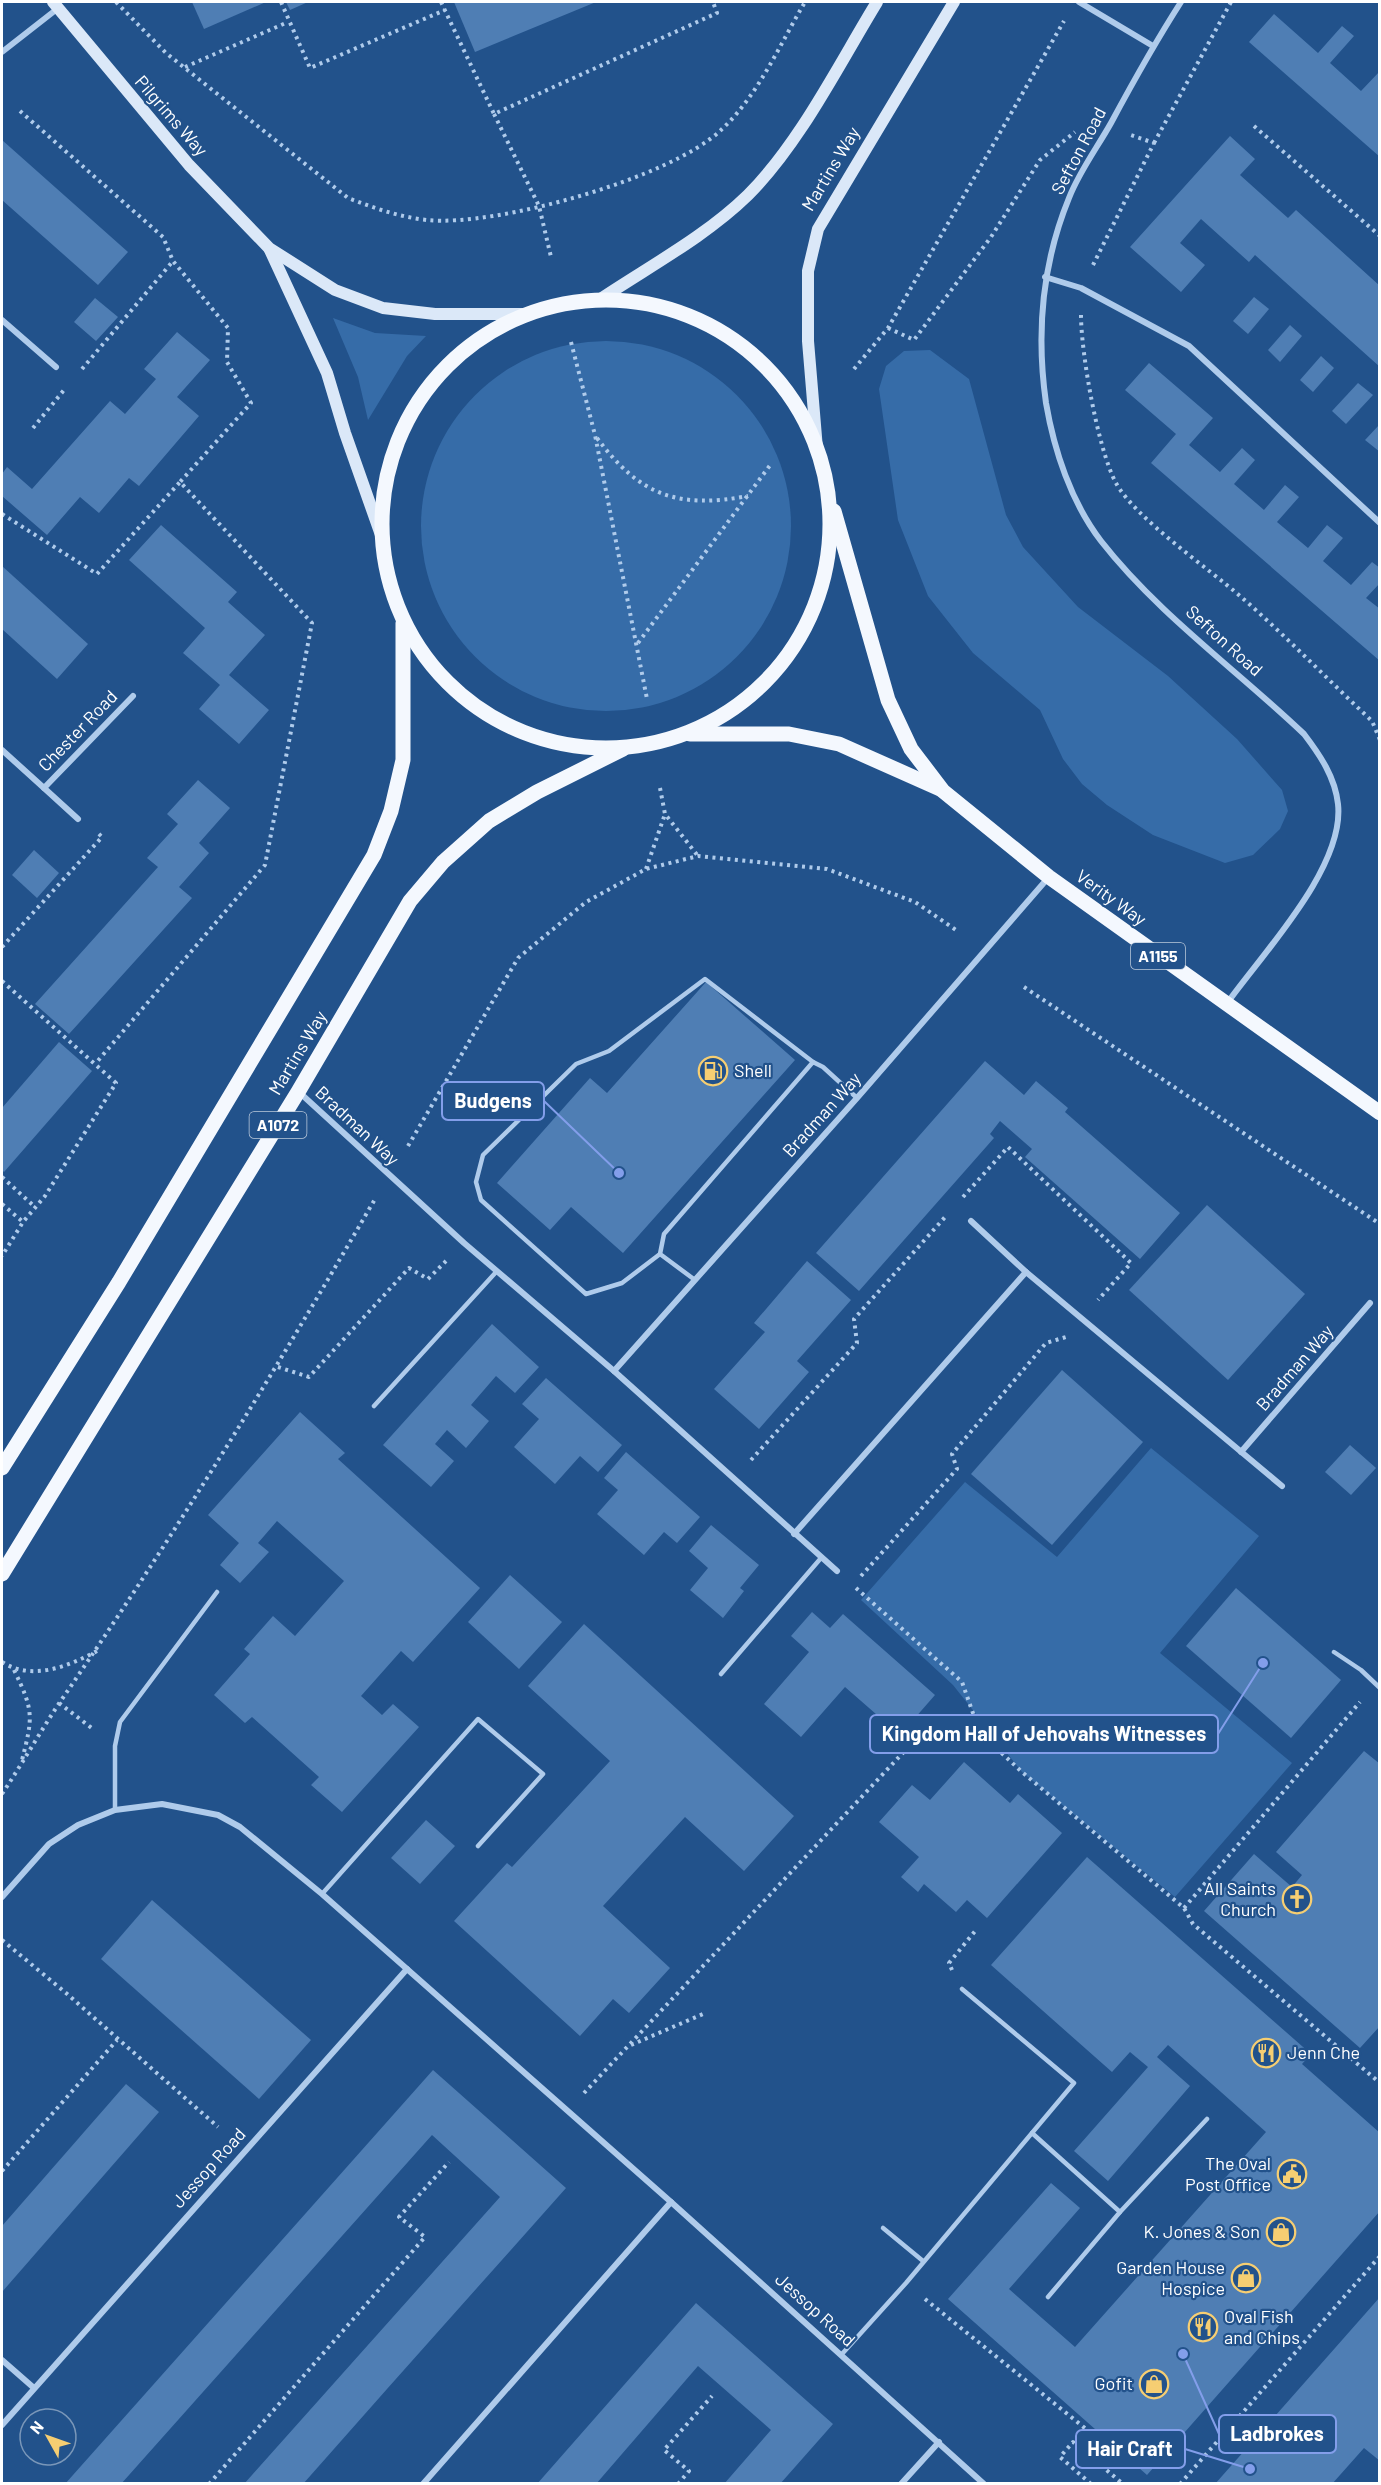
<svg xmlns="http://www.w3.org/2000/svg" width="1381" height="2485" font-family="Barlow,sans-serif">
<rect width="100%" height="100%" fill="#22528b"/>
<g fill="#366ca8">
<path d="M 333,318 L 375,333 L 426,336 L 407,356 L 368,420 L 358,377 Z"/>
<circle cx="606" cy="526" r="185"/>
<path d="M 930,350 L 969,379 L 1006,515 L 1023,547 L 1078,607 L 1168,676 L 1237,739 L 1282,790 L 1288,811 L 1280,829 L 1253,855 L 1225,863 L 1153,835 L 1107,805 L 1082,784 L 1063,759 L 1040,710 L 973,653 L 928,596 L 898,520 L 879,389 L 886,366 L 904,351 Z"/>
<path d="M 1151,1448 L 1259,1536 L 1160,1653 L 1292,1763 L 1175,1897 L 1022,1772 L 953,1685 L 861,1600 L 965,1482 L 1057,1557 Z"/>
</g>
<g fill="#4f7eb4">
<path d="M 192,2 L 266,2 L 204,29 Z"/>
<path d="M 286,2 L 308,2 L 290,10 Z"/>
<path d="M 454,2 L 596,2 L 475,52 Z"/>
<path d="M 1274,14 L 1318,53 L 1342,26 L 1354,36 L 1330,63 L 1361,91 L 1380,71 L 1380,157 L 1249,42 Z"/>
<path d="M 1230,136 L 1255,159 L 1240,175 L 1288,218 L 1296,210 L 1380,286 L 1380,367 L 1255,255 L 1249,262 L 1201,219 L 1180,243 L 1205,265 L 1181,292 L 1130,247 Z"/>
<path d="M 2,140 L 128,252 L 98,285 L 2,200 Z"/>
<path d="M 1254,297 L 1269,309 L 1248,334 L 1233,321 Z"/>
<path d="M 95,298 L 118,317 L 96,341 L 74,322 Z"/>
<path d="M 1290,325 L 1302,336 L 1280,362 L 1268,350 Z"/>
<path d="M 177,332 L 210,360 L 177,397 L 199,416 L 139,486 L 129,478 L 99,513 L 80,497 L 47,535 L 2,496 L 2,474 L 7,467 L 32,489 L 110,401 L 125,414 L 156,379 L 144,369 Z"/>
<path d="M 1321,356 L 1334,368 L 1313,392 L 1300,380 Z"/>
<path d="M 1149,363 L 1213,418 L 1189,445 L 1220,472 L 1242,448 L 1255,460 L 1234,484 L 1264,510 L 1285,485 L 1299,497 L 1277,522 L 1308,548 L 1327,525 L 1343,538 L 1323,561 L 1351,585 L 1372,562 L 1380,568 L 1380,583 L 1366,598 L 1380,609 L 1380,661 L 1151,463 L 1176,434 L 1125,390 Z"/>
<path d="M 1358,383 L 1373,395 L 1346,424 L 1332,411 Z"/>
<path d="M 1380,424 L 1380,452 L 1365,440 Z"/>
<path d="M 161,525 L 237,592 L 228,602 L 265,635 L 229,675 L 269,710 L 239,744 L 199,709 L 220,685 L 183,653 L 205,628 L 129,560 Z"/>
<path d="M 2,566 L 88,644 L 57,679 L 2,629 Z"/>
<path d="M 198,780 L 230,808 L 199,843 L 209,853 L 179,887 L 192,898 L 69,1034 L 35,1004 L 158,867 L 147,858 L 178,824 L 167,814 Z"/>
<path d="M 34,850 L 59,873 L 37,898 L 12,875 Z"/>
<path d="M 706,982 L 795,1060 L 623,1253 L 571,1207 L 550,1230 L 497,1183 L 590,1078 L 607,1093 Z"/>
<path d="M 59,1042 L 92,1071 L 4,1172 L 2,1170 L 2,1108 Z"/>
<path d="M 985,1061 L 1024,1095 L 1036,1081 L 1068,1108 L 1065,1112 L 1180,1213 L 1140,1259 L 1025,1157 L 1032,1149 L 1000,1121 L 990,1134 L 994,1138 L 859,1291 L 816,1253 Z"/>
<path d="M 1207,1205 L 1305,1294 L 1228,1380 L 1129,1290 Z"/>
<path d="M 807,1261 L 851,1300 L 797,1361 L 809,1372 L 759,1429 L 714,1389 L 765,1332 L 754,1323 Z"/>
<path d="M 492,1324 L 539,1367 L 515,1393 L 496,1376 L 471,1405 L 489,1421 L 466,1448 L 447,1430 L 435,1444 L 454,1461 L 431,1487 L 383,1445 Z"/>
<path d="M 1062,1370 L 1143,1442 L 1052,1545 L 971,1474 Z"/>
<path d="M 546,1378 L 622,1445 L 598,1472 L 580,1456 L 555,1484 L 514,1447 L 539,1419 L 522,1404 Z"/>
<path d="M 300,1412 L 345,1453 L 338,1459 L 480,1588 L 413,1662 L 401,1651 L 361,1696 L 382,1715 L 393,1704 L 419,1727 L 342,1812 L 311,1785 L 319,1777 L 252,1717 L 245,1723 L 214,1695 L 250,1654 L 244,1649 L 273,1616 L 295,1636 L 344,1581 L 277,1521 L 258,1543 L 269,1552 L 240,1583 L 220,1565 L 239,1543 L 208,1515 Z"/>
<path d="M 1350,1445 L 1376,1468 L 1351,1495 L 1325,1472 Z"/>
<path d="M 626,1452 L 700,1517 L 677,1543 L 664,1532 L 644,1555 L 597,1514 L 618,1490 L 604,1478 Z"/>
<path d="M 711,1525 L 759,1565 L 740,1588 L 744,1591 L 723,1618 L 690,1590 L 708,1568 L 689,1551 Z"/>
<path d="M 510,1575 L 562,1622 L 519,1669 L 468,1622 Z"/>
<path d="M 1236,1588 L 1341,1680 L 1291,1738 L 1186,1646 Z"/>
<path d="M 812,1612 L 830,1628 L 843,1614 L 935,1695 L 900,1735 L 845,1687 L 801,1737 L 764,1704 L 809,1652 L 791,1636 Z"/>
<path d="M 584,1624 L 794,1816 L 744,1871 L 685,1817 L 603,1906 L 670,1968 L 629,2013 L 613,1999 L 580,2036 L 454,1921 L 507,1863 L 512,1867 L 610,1761 L 528,1686 Z"/>
<path d="M 1364,1751 L 1380,1764 L 1380,2026 L 1360,2048 L 1204,1911 L 1254,1854 L 1292,1887 L 1302,1875 L 1276,1852 Z"/>
<path d="M 964,1762 L 1010,1803 L 1018,1794 L 1062,1833 L 987,1918 L 967,1900 L 956,1912 L 924,1884 L 918,1892 L 901,1877 L 919,1857 L 879,1822 L 912,1785 L 930,1800 Z"/>
<path d="M 426,1820 L 455,1846 L 420,1884 L 391,1858 Z"/>
<path d="M 1087,1857 L 1311,2054 L 1302,2064 L 1380,2133 L 1380,2211 L 1147,2475 L 948,2299 L 1051,2183 L 1080,2208 L 1009,2289 L 1075,2347 L 1266,2132 L 1168,2045 L 1157,2057 L 1190,2086 L 1108,2181 L 1074,2151 L 1148,2067 L 1130,2052 L 1112,2072 L 991,1965 Z"/>
<path d="M 152,1900 L 311,2040 L 259,2099 L 101,1959 Z"/>
<path d="M 433,2070 L 566,2188 L 387,2389 L 303,2484 L 244,2484 L 500,2197 L 432,2135 L 121,2484 L 65,2484 Z"/>
<path d="M 126,2084 L 159,2112 L 2,2292 L 2,2226 Z"/>
<path d="M 1380,2297 L 1380,2461 L 1364,2448 L 1332,2484 L 1215,2484 Z"/>
<path d="M 696,2303 L 833,2424 L 780,2484 L 724,2484 L 771,2430 L 698,2366 L 596,2484 L 537,2484 Z"/>
</g>
<g fill="none" stroke-linecap="round" stroke-linejoin="round">
<g stroke="#afcbeb" stroke-width="4" stroke-dasharray="3 4.5" stroke-linecap="butt">
<path d="M 116,2 L 166,53 L 348,198 C 374,208 399,217 427,220 C 496,227 671,178 721,130 C 758,96 780,44 805,2"/>
<path d="M 281,2 L 310,68 L 445,10"/>
<path d="M 441,2 L 494,114 L 717,13 L 713,2"/>
<path d="M 185,67 L 288,22"/>
<path d="M 20,111 L 163,237 L 173,261 L 228,328 L 227,362 L 251,403 L 180,482"/>
<path d="M 494,114 L 539,206 L 551,257"/>
<path d="M 1254,126 L 1380,236"/>
<path d="M 1154,143 L 1231,2"/>
<path d="M 1093,265 L 1154,143 L 1131,135"/>
<path d="M 1081,315 C 1081,353 1098,450 1116,483 C 1135,518 1208,568 1240,596 C 1286,636 1328,680 1372,721 L 1380,740"/>
<path d="M 888,328 L 914,340 L 991,237 L 1040,160 L 1075,132"/>
<path d="M 571,342 L 595,435 L 647,699"/>
<path d="M 82,369 L 173,261"/>
<path d="M 854,369 L 888,328 L 1064,21"/>
<path d="M 33,428 L 64,390"/>
<path d="M 597,438 C 640,496 678,509 748,496"/>
<path d="M 2,514 L 97,574 L 180,482 L 312,623 L 265,865 L 96,1063"/>
<path d="M 638,643 L 771,464"/>
<path d="M 660,788 L 665,814 L 698,856"/>
<path d="M 646,869 L 665,814"/>
<path d="M 2,947 L 102,837 L 98,833"/>
<path d="M 2,981 L 116,1083 L 45,1196 L 23,1222 L 2,1256"/>
<path d="M 1024,987 L 1380,1224"/>
<path d="M 408,1146 L 518,958 L 586,902 L 646,869 L 698,856 L 827,869 L 915,902 L 959,932"/>
<path d="M 2,1177 L 35,1207"/>
<path d="M 963,1197 L 1008,1147 L 1131,1263 L 1098,1300"/>
<path d="M 2,1204 L 23,1222"/>
<path d="M 278,1367 L 309,1377 L 409,1268 L 428,1279 L 446,1261"/>
<path d="M 751,1460 L 857,1343 L 854,1319 L 946,1216"/>
<path d="M 861,1576 L 957,1469 L 952,1454 L 1046,1343 L 1066,1337"/>
<path d="M 856,1588 L 962,1682 L 980,1733 L 1022,1772 L 1184,1908 L 1193,1924 L 1380,2083"/>
<path d="M 2,1662 C 32,1681 67,1667 97,1651"/>
<path d="M 14,1670 C 34,1711 33,1717 22,1760"/>
<path d="M 59,1703 L 93,1729"/>
<path d="M 2,1794 C 22,1764 40,1732 60,1702 C 172,1539 276,1370 375,1199"/>
<path d="M 1184,1908 L 1360,1702"/>
<path d="M 2,1940 L 66,1993 L 218,2127"/>
<path d="M 952,1970 L 949,1963 L 976,1930"/>
<path d="M 631,2045 L 703,2014"/>
<path d="M 584,2093 L 914,1741 L 980,1733"/>
<path d="M 2,2171 L 117,2040"/>
<path d="M 925,2299 L 1112,2450"/>
<path d="M 209,2484 L 425,2237 L 399,2217 L 449,2162"/>
<path d="M 678,2484 L 689,2471 L 664,2450 L 712,2396"/>
<path d="M 1091,2484 L 1060,2457 L 1073,2442 L 1123,2484"/>
<path d="M 1180,2484 L 1380,2256"/>
</g>
<g stroke="#afcbeb" stroke-width="4.5">
<path d="M 660,1254 L 622,1283 L 586,1294 L 481,1200 L 476,1182 L 483,1155 L 576,1064 L 609,1051 L 705,979 L 813,1062"/>
<path d="M 695,1280 L 660,1254 L 664,1234 L 813,1062 L 823,1067 L 857,1098"/>
<path d="M 374,1406 L 497,1271"/>
<path d="M 1334,1652 L 1361,1670 L 1380,1688"/>
<path d="M 721,1674 L 821,1558"/>
<path d="M 115,1810 L 115,1746 L 120,1722 L 217,1592"/>
<path d="M 322,1894 L 478,1719 L 543,1774 L 478,1846"/>
<path d="M 1032,2133 L 1120,2212"/>
<path d="M 883,2228 L 923,2261"/>
<path d="M 1048,2297 L 1120,2212 L 1207,2119"/>
<path d="M 842,2354 L 906,2283 L 1074,2083 L 962,1989"/>
</g>
<g stroke="#afcbeb" stroke-width="6">
<path d="M 1079,2 L 1153,46"/>
<path d="M 1181,2 C 1156,41 1133,82 1111,123 C 1097,148 1079,172 1069,198 C 1042,264 1036,333 1046,403 C 1054,450 1071,502 1101,541 C 1158,614 1237,670 1304,734 C 1320,755 1335,777 1338,804 C 1345,867 1263,953 1228,1002"/>
<path d="M 2,52 L 57,9"/>
<path d="M 1045,277 L 1081,288 L 1189,346 L 1380,523"/>
<path d="M 2,320 L 56,367"/>
<path d="M 2,750 L 44,788 L 133,696"/>
<path d="M 44,788 L 78,819"/>
<path d="M 300,1093 L 464,1243 L 614,1371 L 837,1571"/>
<path d="M 971,1221 L 1026,1272 L 1282,1486"/>
<path d="M 614,1371 L 857,1098 L 1048,878"/>
<path d="M 1241,1452 L 1370,1303"/>
<path d="M 794,1534 L 1026,1272"/>
<path d="M 2,1897 L 49,1844 L 78,1825 L 115,1810 L 162,1804 L 218,1815 L 240,1827 L 322,1894 L 671,2202 L 984,2484"/>
<path d="M 2,2360 L 34,2388"/>
<path d="M 2,2425 L 407,1969"/>
<path d="M 423,2484 L 671,2202"/>
<path d="M 901,2484 L 939,2442"/>
</g>
<g stroke="#dbe8f8" stroke-width="12">
<path d="M 53,2 L 189,165 L 269,248 L 335,290 L 383,308 L 435,314 L 526,314"/>
<path d="M 270,250 L 327,373 L 345,433 L 381,535"/>
<path d="M 599,300 C 648,267 705,237 748,195 C 800,143 839,64 877,2"/>
<path d="M 817,449 L 808,341 L 808,271 L 818,229 L 954,2"/>
</g>
<g stroke="#f4f8fe" stroke-width="15">
<circle cx="606" cy="524" r="224"/>
<path d="M 834,511 L 888,700 L 911,749 L 943,791 L 1049,877 L 1380,1113"/>
<path d="M 690,734 L 789,734 L 839,744 L 940,789"/>
<path d="M 2,1468 L 119,1282 L 374,855 L 391,811 L 403,760 L 403,623"/>
<path d="M 2,1574 L 298,1092 L 410,901 L 443,862 L 489,821 L 537,792 L 623,749"/>
</g>
</g>
<defs>
<g id="fuel-ring" transform="scale(1.5)"><circle r="9.5" fill="#22528b" stroke="#f6ce72" stroke-width="1.5"/><path d="M-5.5-6h7V0h2V4h1.3V-2.5L3-4.5l.8-.8L6-3V5H2.5V1h-1V6h-7ZM-4.2-4.7v3.2H.2V-4.7Z" fill="#f6ce72"/></g>
<g id="church-ring" transform="scale(1.5)"><circle r="9.5" fill="#22528b" stroke="#f6ce72" stroke-width="1.5"/><path d="M-1.2-6h2.4v3.5h3.3v2.4h-3.3V6h-2.4V-.1h-3.3v-2.4h3.3Z" fill="#f6ce72"/></g>
<g id="restaurant-ring" transform="scale(1.5)"><circle r="9.5" fill="#22528b" stroke="#f6ce72" stroke-width="1.5"/><path d="M-5-6h1v4h1v-4h1v4h1v-4h1v5L-1.5 .5V6h-2V.5L-5-1ZM5-6V6H3V1.5H1.5Q1.5-4 5-6Z" fill="#f6ce72"/></g>
<g id="civic-ring" transform="scale(1.5)"><circle r="9.5" fill="#22528b" stroke="#f6ce72" stroke-width="1.5"/><path d="M-.6-6.5H3V-4.5H.6V-3L4-1V1h2V6H-6V1h2V-1L-.6-3ZM-1.2 2.5V6h2.4V2.5Z" fill="#f6ce72"/></g>
<g id="shop-ring" transform="scale(1.5)"><circle r="9.5" fill="#22528b" stroke="#f6ce72" stroke-width="1.5"/><path d="M-5-2.5h2.3a2.7 3.5 0 0 1 5.4 0H5L5.5 6h-11ZM-1.5-2.5h3a1.5 2.3 0 0 0-3 0Z" fill="#f6ce72"/></g>
</defs>
<g fill-rule="evenodd">
<use href="#fuel-ring" x="713" y="1071"/>
<use href="#church-ring" x="1297" y="1899"/>
<use href="#restaurant-ring" x="1266" y="2053"/>
<use href="#civic-ring" x="1292" y="2174"/>
<use href="#shop-ring" x="1281" y="2232"/>
<use href="#shop-ring" x="1246" y="2278"/>
<use href="#restaurant-ring" x="1203" y="2327"/>
<use href="#shop-ring" x="1154" y="2384"/>
</g>
<g text-anchor="middle" stroke-width="4.5" stroke-linejoin="round" paint-order="stroke">
<g fill="#22528b" stroke="#bdcbdc" stroke-width="1.5">
<rect x="1131" y="943" width="54" height="26" rx="4.5"/>
<rect x="249.5" y="1112" width="57" height="26" rx="4.5"/>
</g>
<g font-size="16" font-weight="bold" fill="#fff">
<text x="1158" y="962">A1155</text>
<text x="278" y="1131">A1072</text>
</g>
<g font-size="18" fill="#fff" stroke="#22528b">
<text transform="translate(171 116) rotate(49)" y="6">Pilgrims Way</text>
<text transform="translate(1079 151) rotate(-62)" y="6">Sefton Road</text>
<text transform="translate(831 169) rotate(-59)" y="6">Martins Way</text>
<text transform="translate(1224 641) rotate(42)" y="6">Sefton Road</text>
<text transform="translate(78 731) rotate(-46)" y="6">Chester Road</text>
<text transform="translate(1111 898) rotate(36)" y="6">Verity Way</text>
<text transform="translate(298 1053) rotate(-59)" y="6">Martins Way</text>
<text transform="translate(822 1115) rotate(-48)" y="6">Bradman Way</text>
<text transform="translate(357 1126) rotate(43)" y="6">Bradman Way</text>
<text transform="translate(1295 1368) rotate(-49)" y="6">Bradman Way</text>
<text transform="translate(209 2168) rotate(-48)" y="6">Jessop Road</text>
<text transform="translate(815 2310) rotate(42)" y="6">Jessop Road</text>
</g>
<g font-size="18" fill="#fff" stroke="#22528b" text-anchor="end">
<text x="734" y="1077" text-anchor="start">Shell</text>
<text x="1276" y="1895">All Saints<tspan x="1276" dy="21">Church</tspan></text>
<text x="1287" y="2059" text-anchor="start">Jenn Che</text>
<text x="1271" y="2170">The Oval<tspan x="1271" dy="21">Post Office</tspan></text>
<text x="1260" y="2238">K. Jones &amp; Son</text>
<text x="1225" y="2274">Garden House<tspan x="1225" dy="21">Hospice</tspan></text>
<text x="1224" y="2323" text-anchor="start">Oval Fish<tspan x="1224" dy="21">and Chips</tspan></text>
<text x="1133" y="2390">Gofit</text>
</g>
</g>
<path fill="none" stroke="#839eea" stroke-width="2" d="M619 1173L544 1101M1263 1663L1218 1734M1183 2354L1219 2434M1250 2469L1185 2449"/>
<g fill="#839eea" stroke="#22528b" stroke-width="2">
<circle cx="619" cy="1173" r="6"/>
<circle cx="1263" cy="1663" r="6"/>
<circle cx="1183" cy="2354" r="6"/>
<circle cx="1250" cy="2469" r="6"/>
</g>
<g fill="#22528b" stroke="#839eea" stroke-width="2">
<rect x="442" y="1082" width="102" height="38" rx="6"/>
<rect x="870" y="1715" width="348" height="38" rx="6"/>
<rect x="1219" y="2415" width="117" height="38" rx="6"/>
<rect x="1076" y="2430" width="109" height="38" rx="6"/>
</g>
<g font-size="20" text-anchor="middle" font-weight="bold" fill="#fff">
<text x="493" y="1108">Budgens</text>
<text x="1044" y="1741">Kingdom Hall of Jehovahs Witnesses</text>
<text x="1277" y="2441">Ladbrokes</text>
<text x="1130" y="2456">Hair Craft</text>
</g>
<rect width="1381" height="2485" fill="none" stroke="#ffffff" stroke-width="6"/>
<g transform="translate(48 2437) rotate(310)"><circle r="28" fill="#22528b" stroke="#7a97b9" stroke-width="1.5"/>
<path d="M0-4.5L10 22L0 15L-10 22Z" fill="#f6ce72"/>
<text y="-9" font-size="16" font-weight="bold" text-anchor="middle" fill="#ffffff">N</text>
</g>
</svg>
